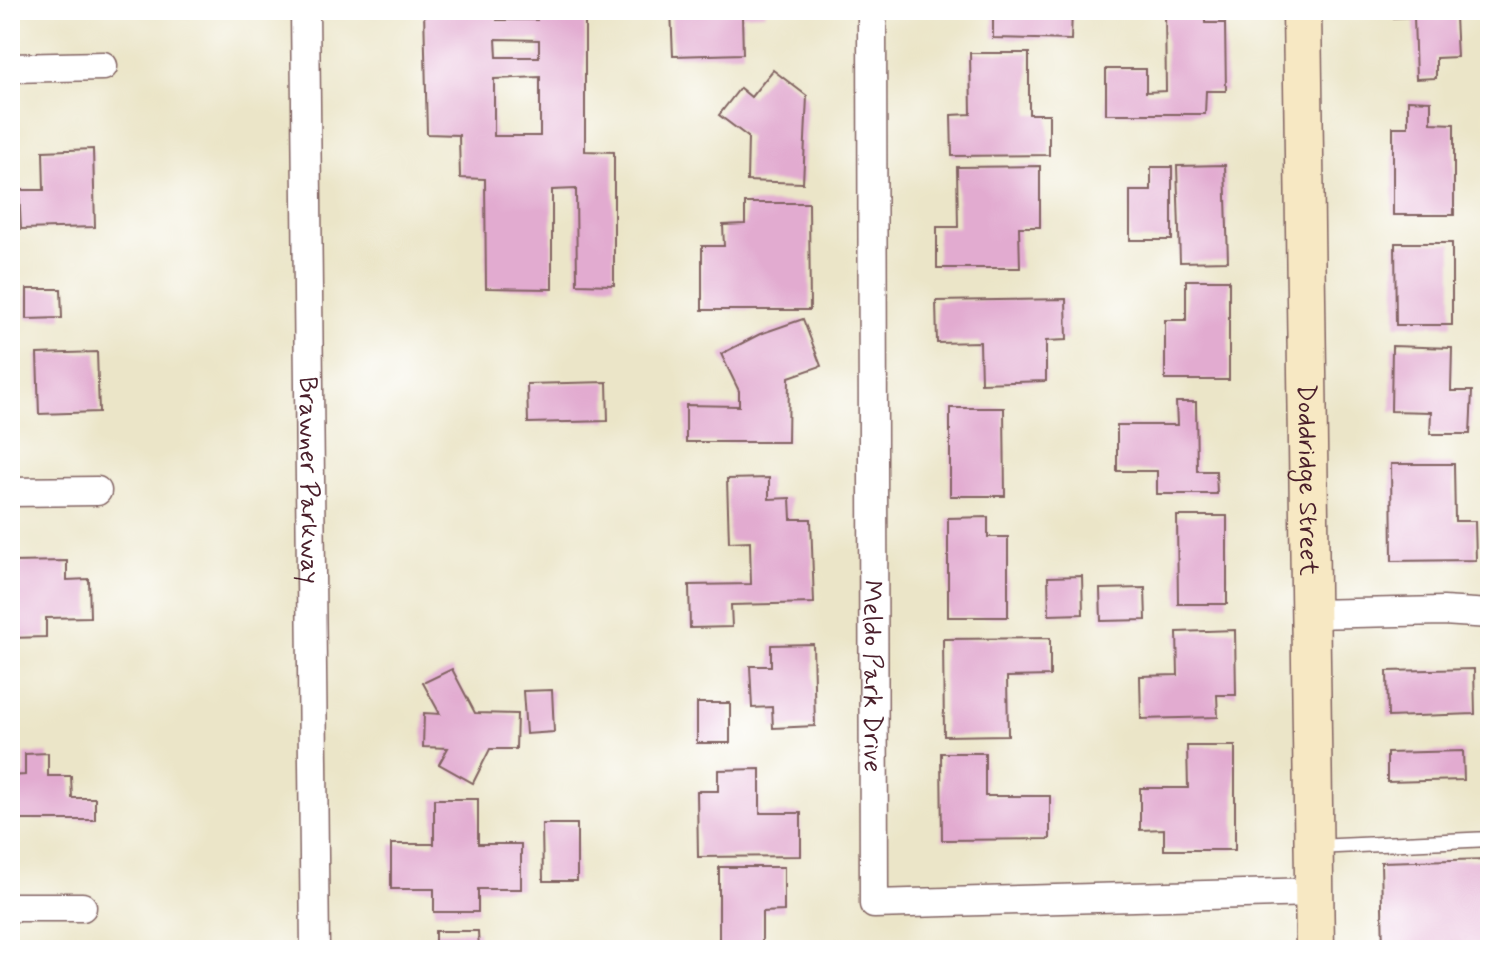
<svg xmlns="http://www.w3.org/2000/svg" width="1500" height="960" font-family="Mynerve,sans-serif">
<rect width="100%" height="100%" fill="#fff"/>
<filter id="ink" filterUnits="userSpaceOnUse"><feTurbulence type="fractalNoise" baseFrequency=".0125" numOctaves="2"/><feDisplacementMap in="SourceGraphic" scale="16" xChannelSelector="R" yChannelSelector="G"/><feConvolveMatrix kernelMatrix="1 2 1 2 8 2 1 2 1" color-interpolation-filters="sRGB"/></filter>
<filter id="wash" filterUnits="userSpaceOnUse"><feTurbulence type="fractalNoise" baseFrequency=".006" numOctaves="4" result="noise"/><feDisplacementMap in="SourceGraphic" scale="32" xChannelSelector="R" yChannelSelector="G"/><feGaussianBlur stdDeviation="1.8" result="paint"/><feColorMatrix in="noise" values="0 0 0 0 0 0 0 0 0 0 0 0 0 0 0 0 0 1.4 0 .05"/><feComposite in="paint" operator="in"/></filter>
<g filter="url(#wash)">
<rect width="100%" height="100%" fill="#ebe5c8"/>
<g id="blocks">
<g fill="#e2abd0" fill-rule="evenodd">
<path d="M 424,10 L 496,10 L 497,20 L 537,20 L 537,10 L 585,10 L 585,151 L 614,152 L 614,285 L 577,284 L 576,189 L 552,190 L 552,289 L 486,288 L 485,179 L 460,178 L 459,135 L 427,134 ZM 496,39 L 539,40 L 539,57 L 497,57 ZM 540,77 L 540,136 L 494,136 L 494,79 Z"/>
<path d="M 671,10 L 765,10 L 765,14 L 742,15 L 743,54 L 673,56 Z"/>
<path d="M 993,10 L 1072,10 L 1071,40 L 993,38 Z"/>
<path d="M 1165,10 L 1205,10 L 1205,23 L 1225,23 L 1226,91 L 1206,91 L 1205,114 L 1106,114 L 1106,69 L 1146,69 L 1146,92 L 1166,91 Z"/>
<path d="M 1393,10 L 1490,10 L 1490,16 L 1455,17 L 1457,57 L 1436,58 L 1436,78 L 1416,79 L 1414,17 L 1393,18 Z"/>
<path d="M 970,53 L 1029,53 L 1029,114 L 1049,114 L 1049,155 L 952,156 L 951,115 L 971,114 Z"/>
<path d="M 773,70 L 807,96 L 803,183 L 747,181 L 748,137 L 719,115 L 740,88 L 751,97 Z"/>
<path d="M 1408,100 L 1431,101 L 1431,123 L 1454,124 L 1454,215 L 1393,215 L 1393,127 L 1408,127 Z"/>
<path d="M 93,149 L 95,227 L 21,229 L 19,190 L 44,190 L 43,151 Z"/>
<path d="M 1225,165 L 1228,261 L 1180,262 L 1177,166 Z"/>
<path d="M 1040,166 L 1040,227 L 1019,227 L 1020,268 L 937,268 L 937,227 L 958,227 L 957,167 Z"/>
<path d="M 1151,167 L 1172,167 L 1172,240 L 1130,240 L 1130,191 L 1151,191 Z"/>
<path d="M 745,203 L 809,203 L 810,310 L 702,310 L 702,246 L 724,246 L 723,225 L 745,224 Z"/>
<path d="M 1395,243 L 1452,243 L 1452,325 L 1396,325 Z"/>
<path d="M 1186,280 L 1229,280 L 1229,380 L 1165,380 L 1165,320 L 1186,320 Z"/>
<path d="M 27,289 L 61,289 L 62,318 L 27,319 Z"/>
<path d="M 1066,299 L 1067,340 L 1046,341 L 1046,381 L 981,383 L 980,342 L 937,343 L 936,301 Z"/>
<path d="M 803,319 L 821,366 L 789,377 L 788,442 L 686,442 L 686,405 L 739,406 L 739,391 L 721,354 L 760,334 Z"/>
<path d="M 1392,346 L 1452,348 L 1451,391 L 1472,391 L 1470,434 L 1430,434 L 1431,412 L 1391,411 Z"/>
<path d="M 97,352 L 99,412 L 39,414 L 37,354 Z"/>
<path d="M 607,382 L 608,421 L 528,423 L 527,384 Z"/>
<path d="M 1176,402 L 1196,402 L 1197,471 L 1216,471 L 1217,494 L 1157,494 L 1157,471 L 1117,471 L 1117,425 L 1177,425 Z"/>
<path d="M 950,408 L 1004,408 L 1005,496 L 950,496 Z"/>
<path d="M 1391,464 L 1454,464 L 1455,521 L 1475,521 L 1476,560 L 1392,561 Z"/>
<path d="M 769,478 L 769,499 L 790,498 L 791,519 L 811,519 L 814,603 L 731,605 L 732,627 L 690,628 L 689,585 L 751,584 L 750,541 L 729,542 L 727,479 Z"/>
<path d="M 1177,516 L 1227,516 L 1227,604 L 1178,604 Z"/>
<path d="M 988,517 L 988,537 L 1008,537 L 1008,617 L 948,617 L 948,518 Z"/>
<path d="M 67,561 L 67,580 L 89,579 L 90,617 L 46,618 L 46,637 L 10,638 L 10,562 Z"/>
<path d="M 1082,576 L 1083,614 L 1049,615 L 1048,577 Z"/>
<path d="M 1145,588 L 1146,620 L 1101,621 L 1100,589 Z"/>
<path d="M 1235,630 L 1236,695 L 1217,695 L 1218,717 L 1141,719 L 1140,676 L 1178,675 L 1177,632 Z"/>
<path d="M 1050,638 L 1050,676 L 1007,677 L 1008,735 L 944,736 L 943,639 Z"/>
<path d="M 813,644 L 815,726 L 773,728 L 772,707 L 752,708 L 750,666 L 771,666 L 771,645 Z"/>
<path d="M 452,669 L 475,713 L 517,714 L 516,749 L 490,749 L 473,783 L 439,764 L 448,748 L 423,747 L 424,713 L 440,714 L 423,683 Z"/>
<path d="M 1474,669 L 1475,714 L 1388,717 L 1387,671 Z"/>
<path d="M 552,690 L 554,732 L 526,734 L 523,691 Z"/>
<rect x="697" y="703" width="33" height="40"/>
<path d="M 1187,746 L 1235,746 L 1235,850 L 1164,850 L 1164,829 L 1140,830 L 1140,788 L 1188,788 Z"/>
<path d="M 1463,751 L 1464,780 L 1387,782 L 1387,753 Z"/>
<path d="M 48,753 L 48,776 L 71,776 L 72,798 L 95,798 L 95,820 L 10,820 L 10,776 L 25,775 L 25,754 Z"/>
<path d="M 941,753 L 985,753 L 985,796 L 1050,796 L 1050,839 L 942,840 Z"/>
<path d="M 760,769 L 760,813 L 801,813 L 801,856 L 698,857 L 697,791 L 718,791 L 718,770 Z"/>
<path d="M 434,799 L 478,799 L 478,844 L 521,844 L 521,889 L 478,889 L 478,912 L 434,912 L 434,889 L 391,889 L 391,844 L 434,844 Z"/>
<path d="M 542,824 L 577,824 L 577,881 L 543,881 Z"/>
<path d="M 1487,859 L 1488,882 L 1490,881 L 1490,950 L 1383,950 L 1381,862 Z"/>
<path d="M 719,867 L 784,867 L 784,911 L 762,912 L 762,950 L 719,950 Z"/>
<path d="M 435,931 L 478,931 L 479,950 L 435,950 Z"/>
</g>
</g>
</g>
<g filter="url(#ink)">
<use href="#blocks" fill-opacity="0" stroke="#826462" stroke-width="2"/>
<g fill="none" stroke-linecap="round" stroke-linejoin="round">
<g stroke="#826462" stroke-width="17">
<path id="service" d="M 1315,847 L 1490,839"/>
</g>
<g stroke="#826462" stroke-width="31">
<g id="minor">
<path id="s1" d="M 305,10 L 315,950"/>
<path id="s2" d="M 872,10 L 874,904 L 1314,892"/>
<path d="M 10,68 L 103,66"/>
<path d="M 10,492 L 97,491"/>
<path d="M 1311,614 L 1443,611 L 1490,614"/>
<path d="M 10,907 L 82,907"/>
</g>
</g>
<g stroke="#826462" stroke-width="41">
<g id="secondary">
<path id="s3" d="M 1302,10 L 1315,950"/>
</g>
</g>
<use href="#service" stroke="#fff" stroke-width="14"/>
<use href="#minor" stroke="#fff" stroke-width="28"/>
<use href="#secondary" stroke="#f7e8c3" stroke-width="38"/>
</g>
</g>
<g text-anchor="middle" stroke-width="8" stroke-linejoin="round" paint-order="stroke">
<g font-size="26" fill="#4a1f2b" stroke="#fff">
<text dy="9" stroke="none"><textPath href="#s1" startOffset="470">Brawner Parkway</textPath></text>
<text dy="9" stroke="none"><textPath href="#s3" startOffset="470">Doddridge Street</textPath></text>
<text dy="9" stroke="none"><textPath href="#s2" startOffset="666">Meldo Park Drive</textPath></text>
</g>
</g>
<rect width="1500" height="960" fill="none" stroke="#fff" stroke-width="40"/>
</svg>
